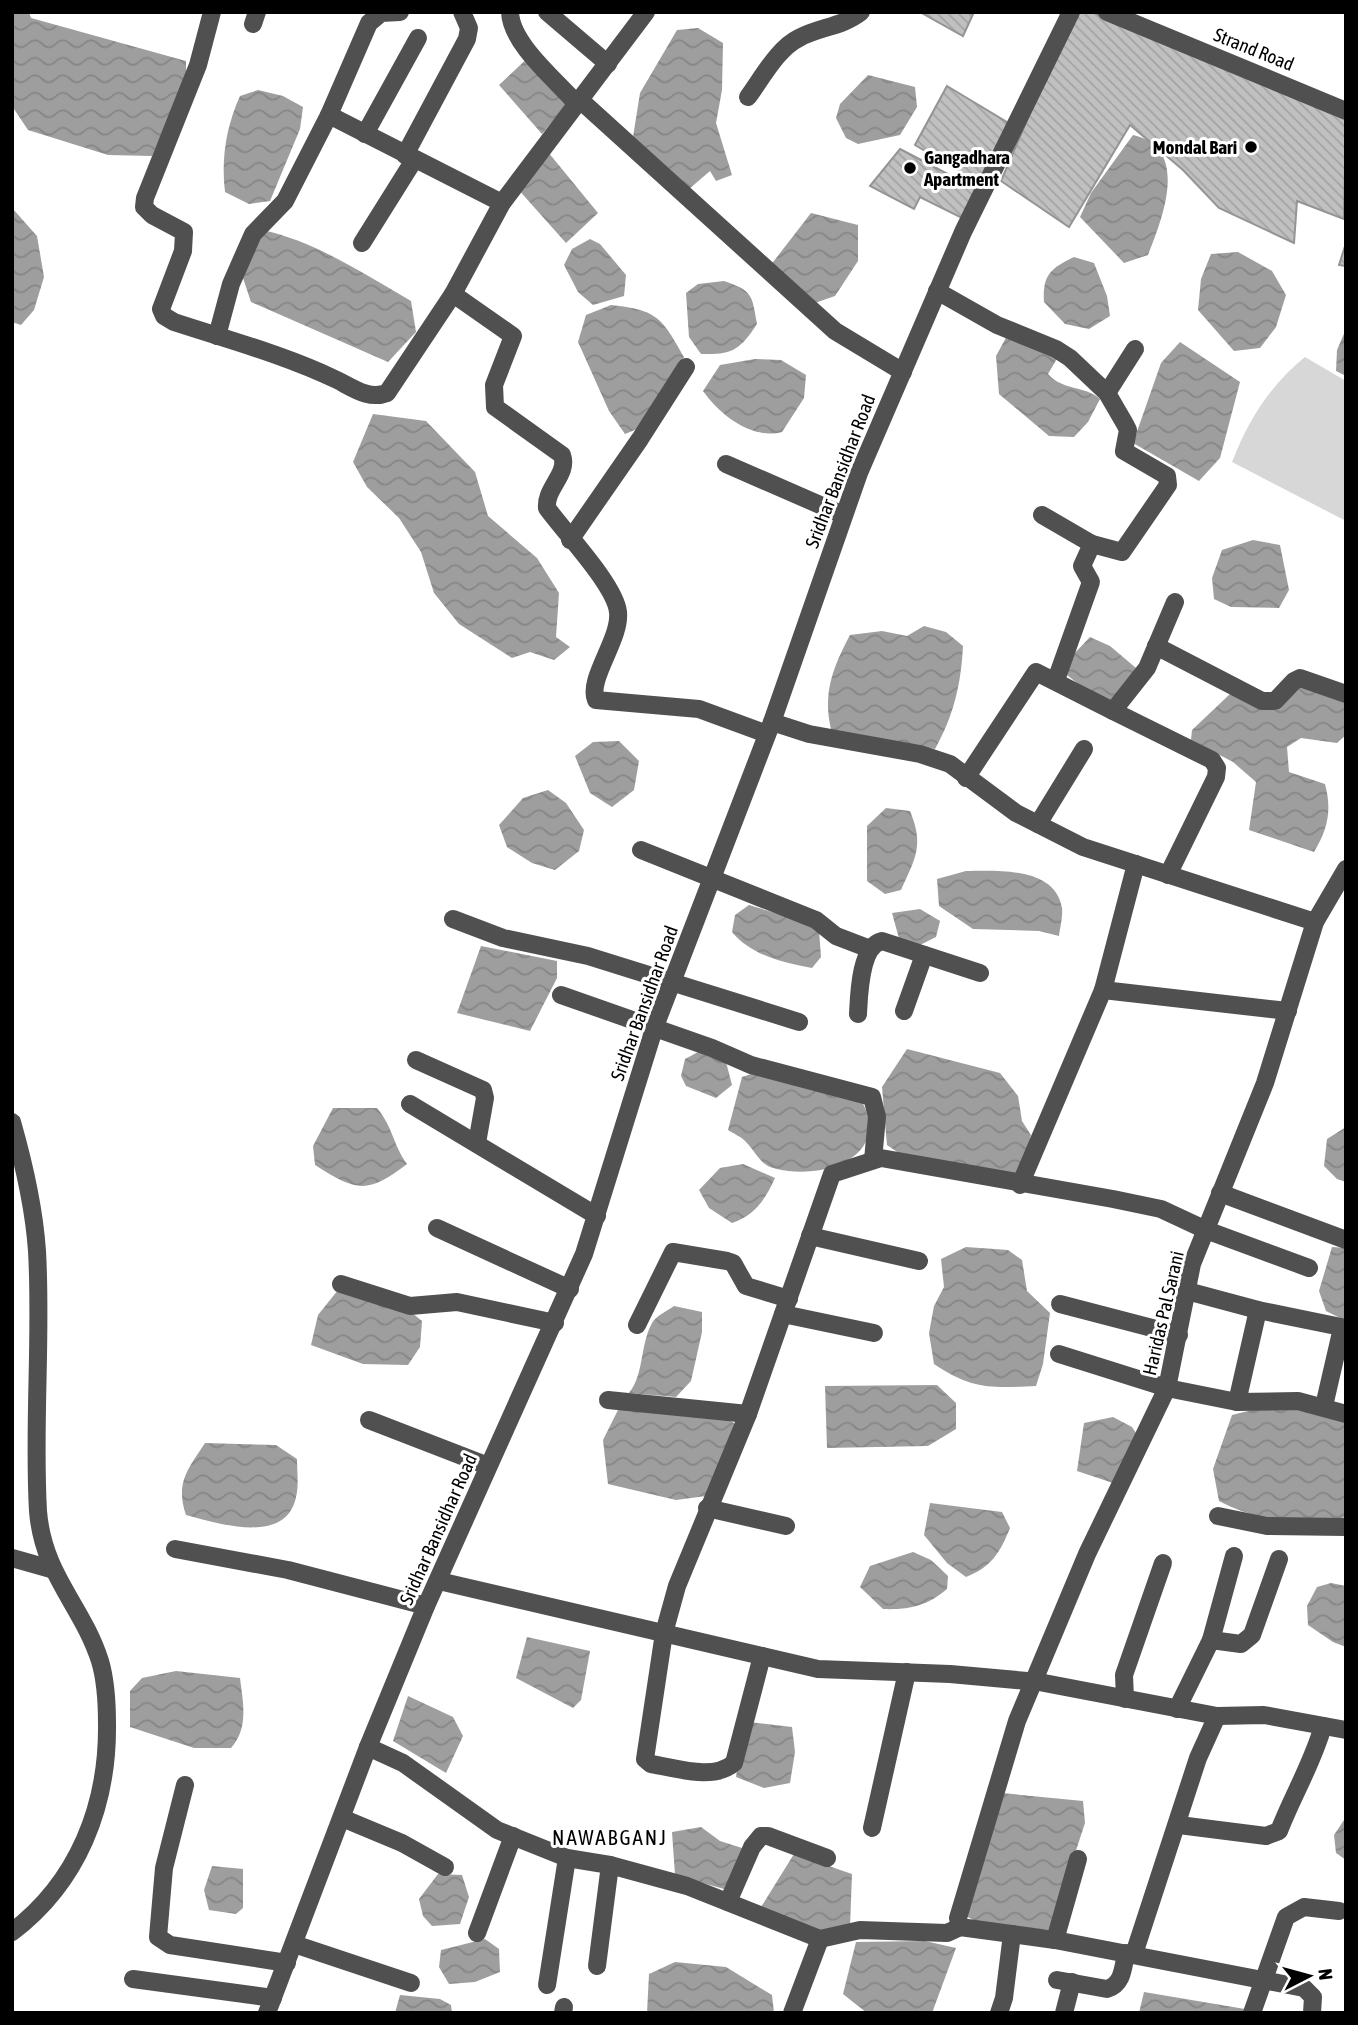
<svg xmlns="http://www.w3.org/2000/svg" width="1358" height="2025" font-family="'Asap Condensed',sans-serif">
<defs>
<pattern id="water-waves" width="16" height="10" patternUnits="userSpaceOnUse" patternTransform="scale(1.75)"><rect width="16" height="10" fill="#9e9e9e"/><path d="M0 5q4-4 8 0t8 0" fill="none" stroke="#868686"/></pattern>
<pattern id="building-back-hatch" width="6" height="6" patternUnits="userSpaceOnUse" patternTransform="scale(1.75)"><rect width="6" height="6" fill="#c0c0c0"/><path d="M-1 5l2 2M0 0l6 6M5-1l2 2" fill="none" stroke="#a3a3a3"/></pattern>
</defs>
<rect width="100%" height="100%" fill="#fff"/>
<path fill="#d7d7d7" d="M 1305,357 L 1346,381 L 1346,521 L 1232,462 C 1248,421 1270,385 1305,357 Z"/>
<g fill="url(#water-waves)">
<path d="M 12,12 L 29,12 L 31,18 L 186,61 L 186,76 L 152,156 L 108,155 L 28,130 L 12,106 Z"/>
<path d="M 698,28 L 723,43 L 722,90 L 716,123 L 732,175 L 716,181 L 710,171 L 689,189 L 633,137 L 640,93 L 677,30 Z"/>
<path d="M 532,54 L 570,100 L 542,134 L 499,85 Z"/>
<path d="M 868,75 L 915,87 L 917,107 L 900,135 L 858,144 L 846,138 L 836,118 L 840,104 Z"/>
<path d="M 258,90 L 283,96 L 303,107 L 300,129 L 270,201 L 249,204 L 225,192 C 221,159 226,127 240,96 Z"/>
<path d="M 1133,135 C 1191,148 1162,219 1148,255 L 1124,263 L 1080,217 L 1091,193 Z"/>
<path d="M 548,152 L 598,213 L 566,243 L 517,188 Z"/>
<path d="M 13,209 L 37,236 L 44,277 L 34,310 L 21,325 L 12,322 Z"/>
<path d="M 811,213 L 858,225 L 858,261 L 835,296 L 812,304 L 770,266 Z"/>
<path d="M 262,230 C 315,241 364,274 411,301 L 416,332 L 388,362 L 251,302 L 243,278 Z"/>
<path d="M 590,239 L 600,244 L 626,275 L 624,296 L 593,305 L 578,292 L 564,265 L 572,249 Z"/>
<path d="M 1238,252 L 1272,271 L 1286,295 L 1276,327 L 1260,348 L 1234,351 L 1198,310 L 1201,279 L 1211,254 Z"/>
<path d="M 1074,257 L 1094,263 L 1107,296 L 1110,316 L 1089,329 L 1065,324 L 1044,302 C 1042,275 1051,268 1074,257 Z"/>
<path d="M 724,281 C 753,291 752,295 757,324 C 740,350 732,355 701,354 L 689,337 L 686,293 L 698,284 Z"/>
<path d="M 611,305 C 658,310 662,318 684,357 L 642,427 L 625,434 L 609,411 L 578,342 L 586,315 Z"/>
<path d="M 1346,329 L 1346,376 L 1336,371 L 1337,350 Z"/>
<path d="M 1008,334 L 1062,350 L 1048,374 C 1063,391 1084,385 1100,399 L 1088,422 L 1074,437 L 1049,436 L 999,394 L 996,356 Z"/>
<path d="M 1180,342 L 1240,382 L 1220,458 L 1199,481 L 1133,443 L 1161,363 Z"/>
<path d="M 755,359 L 781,360 L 806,375 L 804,398 L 782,432 C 752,440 720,415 703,391 L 720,365 Z"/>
<path d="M 373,414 L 426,421 L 475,472 L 488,516 L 537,558 L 559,593 L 556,637 L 570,647 L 554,660 L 530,652 L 512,658 L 459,624 L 434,593 L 421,552 L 399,518 L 367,487 L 353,462 Z"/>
<path d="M 1253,540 L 1280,545 L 1289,590 L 1279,608 L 1231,607 L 1214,599 L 1212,578 L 1222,550 Z"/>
<path d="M 924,626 L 946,632 L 963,646 C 961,684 954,715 935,749 L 832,733 C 822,695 832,669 850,635 L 882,631 L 907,636 Z"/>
<path d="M 1090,637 L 1110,646 L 1136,668 L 1124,691 L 1112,702 L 1082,687 L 1067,675 L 1071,657 Z"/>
<path d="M 1303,682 L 1346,702 L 1346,735 L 1337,743 L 1301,738 L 1287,747 L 1289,772 L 1325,784 C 1332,810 1328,829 1314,852 L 1249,830 L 1256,782 L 1233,762 L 1191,740 L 1192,730 L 1230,694 L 1276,710 Z"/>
<path d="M 619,741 L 639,761 L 634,790 L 612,807 L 590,793 L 575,756 L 593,742 Z"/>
<path d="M 548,790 L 566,803 L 584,830 L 579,851 L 555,870 L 532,863 L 507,847 L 499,825 L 523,798 Z"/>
<path d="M 886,808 L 910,811 C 924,845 916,857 901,890 L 885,894 L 867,881 L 867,826 Z"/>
<path d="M 966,871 C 996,871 1055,866 1062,908 C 1063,916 1060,928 1059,936 L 1039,931 L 973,929 L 939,906 L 937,879 Z"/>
<path d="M 749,905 L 799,920 L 819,930 L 821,957 L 812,968 C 783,963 751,955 732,932 L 735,915 Z"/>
<path d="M 920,909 L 940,921 L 936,937 L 918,946 L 900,942 L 892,913 Z"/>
<path d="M 481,946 L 557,961 L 557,978 L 530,1031 L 457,1013 Z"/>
<path d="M 907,1049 L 1000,1073 L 1018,1096 L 1022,1121 L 1031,1135 L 1025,1161 L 1015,1176 L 903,1156 L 887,1145 L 882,1087 Z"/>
<path d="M 700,1051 L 726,1062 L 732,1085 L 716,1098 L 686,1086 L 681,1076 L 685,1059 Z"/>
<path d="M 760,1071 L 861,1100 C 893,1157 823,1180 777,1169 C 760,1166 757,1153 746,1142 C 742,1137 734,1134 728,1130 L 742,1077 Z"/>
<path d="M 333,1108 L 377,1108 C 394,1129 392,1143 407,1164 C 367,1195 356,1191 315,1165 L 313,1146 Z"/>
<path d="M 1346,1127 L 1346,1182 L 1337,1179 L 1324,1166 L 1327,1139 Z"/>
<path d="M 743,1164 L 775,1178 C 765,1200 755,1215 732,1223 L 709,1208 L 699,1190 L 720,1168 Z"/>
<path d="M 966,1247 L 1008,1250 L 1022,1260 L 1027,1291 L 1050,1313 L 1043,1364 L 1036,1386 C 991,1388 973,1390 934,1364 L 929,1333 L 934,1306 L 944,1287 L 941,1259 Z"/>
<path d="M 1332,1247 L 1346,1248 L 1346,1321 L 1326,1311 L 1319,1291 Z"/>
<path d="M 338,1290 L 406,1308 L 422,1321 L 420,1347 L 408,1365 L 363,1364 L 311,1345 L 318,1315 Z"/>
<path d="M 674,1306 L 702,1312 L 702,1332 L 691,1381 L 676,1397 L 629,1393 C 644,1375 640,1345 652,1323 C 656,1316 667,1311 674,1306 Z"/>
<path d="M 937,1385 L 956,1403 L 956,1429 L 928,1446 L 827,1448 L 825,1386 Z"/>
<path d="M 1264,1407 L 1315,1411 L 1346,1421 L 1346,1517 C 1305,1527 1256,1521 1219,1501 L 1213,1469 L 1232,1415 Z"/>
<path d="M 619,1408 L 721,1416 L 734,1423 L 734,1442 L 706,1496 L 676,1500 L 608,1484 L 603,1440 Z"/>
<path d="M 1113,1417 L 1132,1427 L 1138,1436 L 1113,1483 L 1077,1471 L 1084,1423 Z"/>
<path d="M 205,1443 L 276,1445 L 297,1459 C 297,1471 299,1486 296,1497 C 286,1546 217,1523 186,1515 C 175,1483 188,1469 205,1443 Z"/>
<path d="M 930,1503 L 1002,1512 L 1010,1528 C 1000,1553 991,1567 966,1577 L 947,1563 L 924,1535 Z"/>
<path d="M 913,1552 L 931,1560 L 948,1576 L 947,1589 C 927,1606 909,1610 883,1609 L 860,1587 L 870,1566 Z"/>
<path d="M 1331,1583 L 1346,1586 L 1346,1647 L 1333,1642 L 1308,1625 L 1307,1606 L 1317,1587 Z"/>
<path d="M 527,1637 L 590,1651 L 581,1700 L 573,1708 L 516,1678 Z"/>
<path d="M 176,1671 L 240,1678 C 243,1703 249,1728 231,1748 L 194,1748 L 130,1727 L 130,1691 L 142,1678 Z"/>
<path d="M 408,1696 L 453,1717 L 463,1736 L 446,1773 L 393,1741 Z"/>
<path d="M 749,1722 L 792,1727 L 795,1752 L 790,1783 L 764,1788 L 736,1777 L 740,1747 Z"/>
<path d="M 1002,1793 L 1083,1801 L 1085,1823 L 1050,1930 L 981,1924 L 966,1916 Z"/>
<path d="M 1346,1817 L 1346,1860 L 1336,1853 L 1334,1835 Z"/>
<path d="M 701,1827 L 720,1841 L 742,1848 L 731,1891 L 675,1875 L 672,1832 Z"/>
<path d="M 794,1854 L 852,1874 L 850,1927 L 825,1933 L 761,1907 Z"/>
<path d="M 212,1866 L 243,1869 L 243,1908 L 236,1914 L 209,1910 L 204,1890 Z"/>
<path d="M 438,1874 L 462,1875 L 469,1897 L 460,1924 L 432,1926 L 423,1916 L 419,1899 Z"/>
<path d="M 485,1939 L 499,1949 L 500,1972 L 475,1982 L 449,1984 L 439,1967 L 441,1950 Z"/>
<path d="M 925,1941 L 956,1948 L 932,2013 L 867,2013 L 843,1994 L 856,1942 Z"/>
<path d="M 675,1962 L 726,1967 L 772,1995 L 774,2013 L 647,2013 L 649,1974 Z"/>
<path d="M 1144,1992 L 1245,2009 L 1244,2013 L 1139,2013 Z"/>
<path d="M 400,1995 L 440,1999 L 451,2005 L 452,2013 L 395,2013 Z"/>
</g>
<g fill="url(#building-back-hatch)" stroke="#949494" stroke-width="2">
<path d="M 920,12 L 974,12 L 963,36 Z"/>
<path d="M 1079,12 L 1092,12 L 1346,118 L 1344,219 L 1297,201 L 1294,243 L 1219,208 L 1183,170 L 1130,125 L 1069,227 L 1001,181 L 1065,32 Z"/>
<path d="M 947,86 L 1010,124 L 982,185 L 915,145 Z"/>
<path d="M 900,149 L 980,191 L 964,219 L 920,197 L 914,209 L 870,186 Z"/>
<path d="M 1346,243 L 1346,266 L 1339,265 Z"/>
</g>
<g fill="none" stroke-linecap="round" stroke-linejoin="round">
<g stroke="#505050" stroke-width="18">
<path d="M 212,12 L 198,65 L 145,198 L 144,207 L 152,215 L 184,232 L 183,251 L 161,309 L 164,316 L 174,322 C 229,340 285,355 337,380 C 353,388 369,400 387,393 L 453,294 L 502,203 L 646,12"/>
<path d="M 510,12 C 511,44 556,80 576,103"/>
<path d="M 547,12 L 608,64"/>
<path d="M 1107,12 L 1346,111"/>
<path d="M 253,24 L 257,12"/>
<path d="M 748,97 C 762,78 778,48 799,38 C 819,27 842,27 861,12"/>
<path d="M 579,99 L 835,331 L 903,372"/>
<path d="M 329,115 L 502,203"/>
<path d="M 365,134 L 418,38"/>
<path d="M 405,155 L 467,39 L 469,28 L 462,12"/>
<path d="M 362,243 L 414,160"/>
<path d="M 937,291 L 997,325 L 1056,349 L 1070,358 L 1107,393 L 1125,424 L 1128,430 L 1124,451 L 1167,476 L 1168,485 L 1122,552 L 1092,544 L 1042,515"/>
<path d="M 453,294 L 513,336 L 494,385 L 495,407 L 562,455 C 569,474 545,488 547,508 C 565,533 615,585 618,612 C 621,639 587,679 596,700 L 699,709 L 767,734"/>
<path d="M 217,336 L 231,284 L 253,234 L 285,201 L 329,115 L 369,23 L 381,13 L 400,12"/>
<path d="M 1107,393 L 1135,349"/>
<path d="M 726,464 L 843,515"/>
<path d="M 570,540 L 640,439 L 686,367"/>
<path d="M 1156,646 L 1262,701 L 1275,701 L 1294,681 L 1300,678 L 1346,694"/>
<path d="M 1056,680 L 1091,582 L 1082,566 L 1092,544"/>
<path d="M 1113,711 L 1212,760 L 1217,768 L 1216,777 L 1168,875"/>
<path d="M 772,722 L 809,734 L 920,754 L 950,764 L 1016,813 L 1083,847 L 1315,922"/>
<path d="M 966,778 L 1036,672 L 1113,711 L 1147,668 L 1175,602"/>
<path d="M 1038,824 L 1084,749"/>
<path d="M 641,850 L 816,920 L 836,936 L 870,949"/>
<path d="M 453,919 L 503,938 L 588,956 L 799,1022"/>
<path d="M 1103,990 L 1288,1011"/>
<path d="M 561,995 L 712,1048 L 751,1065 L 872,1097 L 877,1117 L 873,1160"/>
<path d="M 904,1011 L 924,955"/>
<path d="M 858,1014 C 859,995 860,946 882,941 L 980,973"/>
<path d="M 416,1060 L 483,1090 L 485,1098 L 477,1143"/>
<path d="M 410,1104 L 597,1216"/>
<path d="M 12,1122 C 24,1164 34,1207 37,1251 C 42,1338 33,1425 38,1511 C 43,1575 82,1605 100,1661 C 106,1681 107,1704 107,1724 C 108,1806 78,1882 12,1932"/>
<path d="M 1020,1185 L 1103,990 L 1136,864"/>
<path d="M 1220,1193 L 1346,1240"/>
<path d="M 437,1228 L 570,1289"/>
<path d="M 810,1236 L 919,1261"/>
<path d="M 341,1284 L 410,1306 L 457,1302 L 555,1323"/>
<path d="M 1187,1291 L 1258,1310 L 1346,1328"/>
<path d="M 1060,1304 L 1179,1335"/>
<path d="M 783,1314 L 874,1333"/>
<path d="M 637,1325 L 673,1252 L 727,1261 L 733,1263 L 746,1286 L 789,1299"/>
<path d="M 1059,1354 L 1167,1388 L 1237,1402 L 1298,1401 L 1346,1414"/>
<path d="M 608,1400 L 748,1414"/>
<path d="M 1237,1402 L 1258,1310"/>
<path d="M 1324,1406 L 1342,1328"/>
<path d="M 369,1420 L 488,1466"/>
<path d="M 707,1508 L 786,1526"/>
<path d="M 1218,1516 L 1267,1526 L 1346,1527"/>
<path d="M 175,1549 L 288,1570 L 426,1606"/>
<path d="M 12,1558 L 51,1569"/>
<path d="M 439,1581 L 818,1669 L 950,1674 L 1039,1682 L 1217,1716 L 1264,1715 L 1346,1730"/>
<path d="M 1211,1640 L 1234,1556"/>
<path d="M 762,1656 L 734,1763 C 713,1781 677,1768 651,1764 L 645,1759 L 664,1633 L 677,1586 L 748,1414 L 832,1174 L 881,1158 L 1113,1199 L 1161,1209 L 1206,1230 L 1309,1268"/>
<path d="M 1125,1699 L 1124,1675 L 1163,1563"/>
<path d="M 1177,1709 L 1211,1640 L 1241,1644 L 1252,1635 L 1279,1559"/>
<path d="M 368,1747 L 403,1763 L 497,1830 L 567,1858 L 610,1865 L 687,1886 L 820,1939 L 860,1930 L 947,1933 L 960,1927"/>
<path d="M 185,1785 L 164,1868 L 158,1937 L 170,1945 L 287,1963"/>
<path d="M 342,1818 L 402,1843 L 445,1867"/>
<path d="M 1179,1825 L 1266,1836 L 1279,1831 C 1293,1795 1313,1762 1323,1726"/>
<path d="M 872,1828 L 907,1672"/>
<path d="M 728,1902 L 752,1847 L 761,1836 L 768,1836 L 827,1858"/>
<path d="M 477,1933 L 513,1836"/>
<path d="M 1055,1940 L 1078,1859"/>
<path d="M 294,1944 L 411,1983"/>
<path d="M 1134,1954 L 1198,1758 L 1217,1716"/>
<path d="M 597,1966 L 610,1865"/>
<path d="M 133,1979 L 273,1998"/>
<path d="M 1057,1980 L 1107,1989 C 1123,1984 1123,1968 1126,1953"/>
<path d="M 547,1985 L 567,1858"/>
<path d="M 267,2013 L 368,1747 L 426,1606 L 584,1254 L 654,1029 L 772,722 L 859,473 L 963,232 L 1071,12"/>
<path d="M 563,2013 L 564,2007"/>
<path d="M 792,2013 L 820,1939"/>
<path d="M 999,2013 L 1004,1998 L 1012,1934"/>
<path d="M 1064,2013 L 1072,1982"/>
<path d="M 1252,2013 L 1286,1917 L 1304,1907 L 1339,1911"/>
<path d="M 1312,2013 L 1313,1997 L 1304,1988 L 1055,1940 L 960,1927 L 958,1918 L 1017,1721 L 1087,1554 L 1167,1388 L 1192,1264 L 1265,1083 L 1315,922 L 1346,869"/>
</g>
</g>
<g fill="#000" stroke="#fff" stroke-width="2.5">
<circle cx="1251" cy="147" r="7"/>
<circle cx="910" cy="168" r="7"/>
</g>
<g text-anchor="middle" stroke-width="6" stroke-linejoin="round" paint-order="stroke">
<g font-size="19" fill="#000" stroke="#fff">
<text transform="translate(1254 49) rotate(22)" y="7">Strand Road</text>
<text transform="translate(840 471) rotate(-69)" y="7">Sridhar Bansidhar Road</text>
<text transform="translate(644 1003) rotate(-70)" y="7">Sridhar Bansidhar Road</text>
<text transform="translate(1163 1313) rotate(-77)" y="7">Haridas Pal Sarani</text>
<text transform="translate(438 1529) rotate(-66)" y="7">Sridhar Bansidhar Road</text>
</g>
<g font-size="19" font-weight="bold" fill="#000" stroke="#fff" text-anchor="end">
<text x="1237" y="154">Mondal Bari</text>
<text x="924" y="164" text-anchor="start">Gangadhara<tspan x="924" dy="22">Apartment</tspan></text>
</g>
<g font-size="21" letter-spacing="2" fill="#000" stroke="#fff">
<text x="610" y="1845">NAWABGANJ</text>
</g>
</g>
<rect width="1358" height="2025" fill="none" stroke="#000000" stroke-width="28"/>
<g transform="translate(1309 1976) rotate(84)" stroke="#ffffff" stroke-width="5" paint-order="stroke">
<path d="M0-5L12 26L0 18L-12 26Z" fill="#000000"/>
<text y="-10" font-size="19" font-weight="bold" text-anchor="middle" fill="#000000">N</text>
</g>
</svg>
